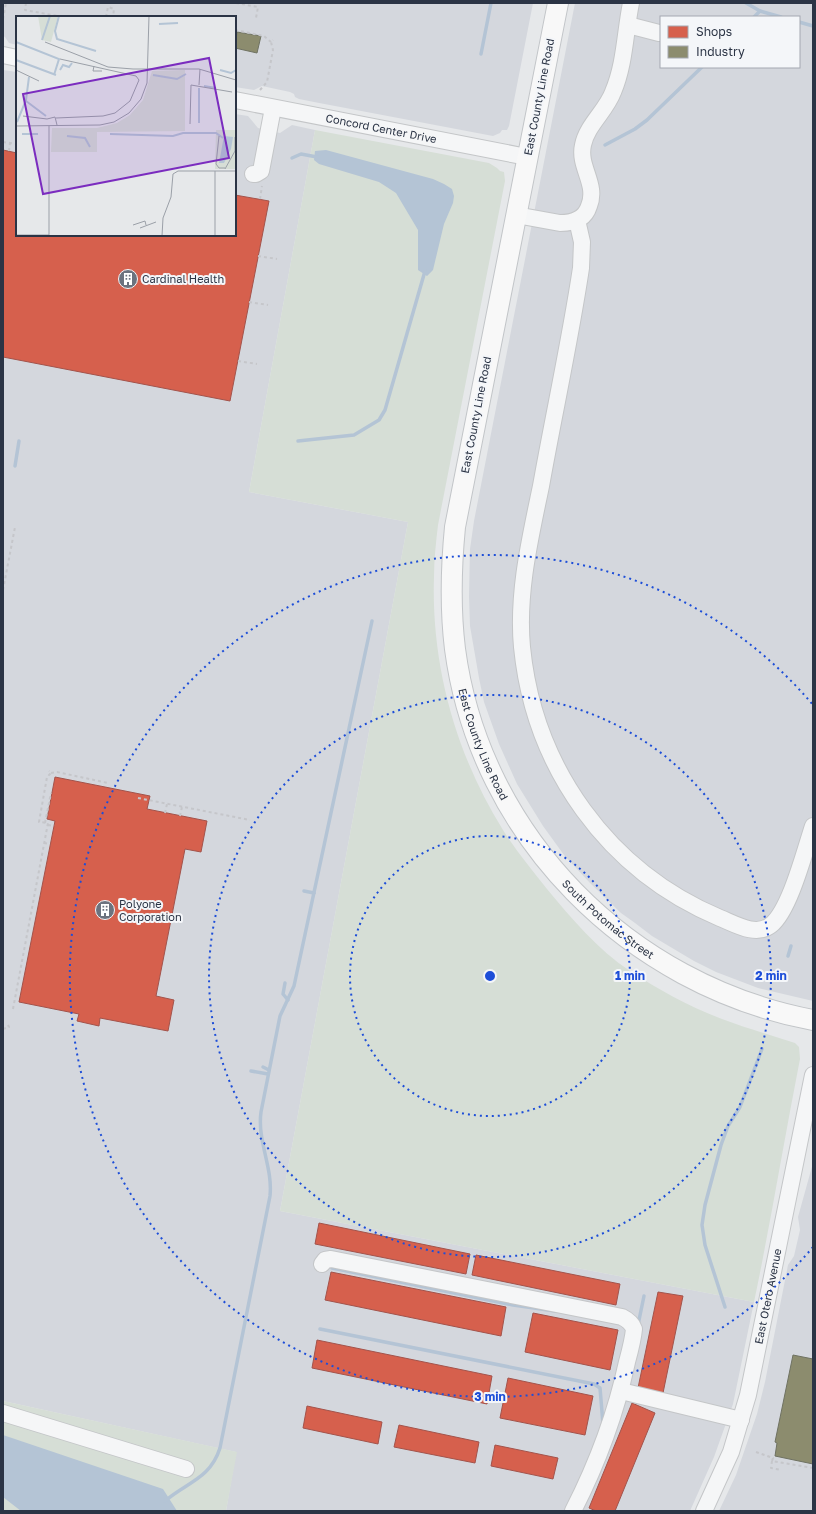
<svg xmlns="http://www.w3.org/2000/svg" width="816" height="1514" font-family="'Golos Text',sans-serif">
<rect width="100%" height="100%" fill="#e6e8ea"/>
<g fill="#d4d7dd" fill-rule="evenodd">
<path d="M 3,3 L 533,3 L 509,126 L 507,130 L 502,130 L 500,133 L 493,136 L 314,102 L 299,99 L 295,97 L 294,94 L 290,92 L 262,86 L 254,90 L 235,87 L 235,17 L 17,17 L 17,45 L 9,43 L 5,37 L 3,36 Z"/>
<path d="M 575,3 L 813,3 L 813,1001 L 758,988 L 716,972 L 694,961 L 652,936 L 635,923 L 621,913 L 590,883 L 564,855 L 543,826 L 517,784 L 499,744 L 484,702 L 479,678 L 470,626 L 469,596 L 470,549 L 474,521 ZM 661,17 L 799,17 L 799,67 L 661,67 Z"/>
<path d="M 3,70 L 17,72 L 17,235 L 235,235 L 235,114 L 248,116 L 258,128 L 280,133 L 292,125 L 315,130 L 249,492 L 408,522 L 280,1211 L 754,1302 L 733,1404 L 714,1457 L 690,1511 L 226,1511 L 236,1452 L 3,1401 Z"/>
<path d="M 813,1163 L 813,1511 L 719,1511 L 736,1475 L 757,1414 L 765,1382 L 788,1265 L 794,1256 L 800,1230 L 798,1217 Z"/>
</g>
<g fill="#d6ded6">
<path d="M 315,130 L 489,163 L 497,168 L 500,171 L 504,172 L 505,181 L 438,525 C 436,542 434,559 434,577 C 431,665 456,755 503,830 C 516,851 532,870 547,889 C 572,919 597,949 630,971 C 659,990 690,1007 722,1019 C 746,1028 770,1035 795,1043 L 799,1047 L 800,1059 C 784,1140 771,1221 754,1302 L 280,1211 L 408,522 L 249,492 Z"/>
<path d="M 3,1401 L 237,1452 L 226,1511 L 3,1511 Z"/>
</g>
<g fill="#b4c4d5">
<path d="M 326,150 L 433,179 L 444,184 L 452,189 L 454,196 L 453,203 L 444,224 L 433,270 L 427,276 L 418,270 L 418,230 L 396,193 L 379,182 L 319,164 L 314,160 L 315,151 Z"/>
<path d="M 3,1435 L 163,1489 L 177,1511 L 21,1511 L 3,1497 Z"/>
</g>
<g fill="#d6604d" stroke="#a3534b">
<path d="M 3,150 L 17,153 L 17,235 L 235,235 L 235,195 L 269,201 L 230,401 L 3,357 Z"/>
<path d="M 55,777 L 150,796 L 147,809 L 207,821 L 201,852 L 185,849 L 156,996 L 174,1000 L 168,1031 L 100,1018 L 99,1026 L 77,1021 L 79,1014 L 19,1002 L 55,821 L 47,819 Z"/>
<path d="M 319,1223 L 470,1254 L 466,1274 L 315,1244 Z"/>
<path d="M 476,1255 L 620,1284 L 616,1305 L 472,1275 Z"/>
<path d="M 331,1272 L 506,1307 L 501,1336 L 325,1300 Z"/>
<path d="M 658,1292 L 683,1296 L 663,1393 L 638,1388 Z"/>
<path d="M 533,1313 L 618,1330 L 610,1370 L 525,1352 Z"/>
<path d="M 317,1340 L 492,1376 L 487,1404 L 312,1368 Z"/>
<path d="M 508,1378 L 593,1396 L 585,1435 L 500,1418 Z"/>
<path d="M 632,1403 L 655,1413 L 615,1511 L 596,1511 L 589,1508 Z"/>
<path d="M 307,1406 L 382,1422 L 378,1444 L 303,1428 Z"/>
<path d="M 399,1425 L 479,1442 L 475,1463 L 394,1447 Z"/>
<path d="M 495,1445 L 558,1458 L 553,1479 L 491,1466 Z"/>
</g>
<g fill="#8c8c6e" stroke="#6f7262">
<path d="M 237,32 L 261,36 L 257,53 L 235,48 Z"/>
<path d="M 793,1355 L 813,1359 L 813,1464 L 775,1456 L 777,1443 L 775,1442 Z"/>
</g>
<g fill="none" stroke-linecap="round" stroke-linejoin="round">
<g stroke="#b4c4d5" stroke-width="3.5">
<path d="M 746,3 L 760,11 L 781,17"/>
<path d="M 754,17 L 760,11"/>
<path d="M 799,22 L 813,26"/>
<path d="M 481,54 L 491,3"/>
<path d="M 605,145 L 635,129 L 647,120 L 702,67"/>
<path d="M 292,158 L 301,154 L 317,157"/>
<path d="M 298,441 L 354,435 L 379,420 L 385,410 L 425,271"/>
<path d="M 15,466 L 19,441"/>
<path d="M 304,891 L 314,893"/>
<path d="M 788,956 L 791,946"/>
<path d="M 285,983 L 283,994 L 288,1000"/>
<path d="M 263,1067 L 269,1070"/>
<path d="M 251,1071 L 268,1074"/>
<path d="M 332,1268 L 513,1305 L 555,1311"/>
<path d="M 725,1307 L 705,1245 L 702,1225 L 705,1205 L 721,1145 L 728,1126 L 740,1107 L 762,1049"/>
<path d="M 638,1325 L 644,1296"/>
<path d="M 320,1329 L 594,1384 L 600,1388 L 603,1424"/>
<path d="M 165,1501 C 187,1482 210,1479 220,1448 L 270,1196 C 273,1167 257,1141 261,1112 L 280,1016 L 294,986 L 372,621"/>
</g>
<g stroke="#c4c6c8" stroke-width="18">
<g id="minor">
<path d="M 628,25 L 659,33"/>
<path d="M 3,55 L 17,58"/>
<path id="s1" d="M 235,100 L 527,157"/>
<path d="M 253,174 L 256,174 L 261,171 L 273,108"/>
<path d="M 516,215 L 560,223 C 573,223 585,219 589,206 C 598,184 578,167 583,145 C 587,125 606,111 613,92 C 625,64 625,32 631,3"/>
<path d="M 577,220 L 582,242 L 581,268 C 570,341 554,413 541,486 C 530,539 517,593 522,647 C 534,768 608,871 720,918 C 735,924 756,937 771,925 C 790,910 805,850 813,826"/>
<path d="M 322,1264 L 325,1260 L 331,1259 L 622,1317 C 628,1320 632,1323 634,1329 C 633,1340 630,1351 627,1362 C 616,1413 597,1464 573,1511"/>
<path d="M 621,1391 L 741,1420"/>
<path d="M 3,1413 L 186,1469"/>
<path id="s2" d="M 704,1511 L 731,1452 L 748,1395 L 813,1075"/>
</g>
</g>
<g stroke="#c2c5c8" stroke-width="22">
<g id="major">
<path id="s3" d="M 558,3 L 455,527 C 451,568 450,608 455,649 C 480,837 629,985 813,1020"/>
</g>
</g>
<g stroke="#c5c6ca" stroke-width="2" stroke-dasharray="3 3" stroke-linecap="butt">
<path d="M 26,3 L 25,10 L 63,17"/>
<path d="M 236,3 L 258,7 L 256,18"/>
<path d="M 106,17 L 108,7 L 114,9 L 113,17"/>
<path d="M 3,19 L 6,3"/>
<path d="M 235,30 L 264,36 L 271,42"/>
<path d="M 260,90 L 267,82 L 273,50 L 271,42 L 273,40"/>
<path d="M 3,142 L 17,144"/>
<path d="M 9,151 L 10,143"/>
<path d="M 260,199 L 262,186"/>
<path d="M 258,256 L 277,259"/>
<path d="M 249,302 L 268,305"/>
<path d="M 238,361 L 257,364"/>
<path d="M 3,590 L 15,527"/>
<path d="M 51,773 L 57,772 L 108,783"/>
<path d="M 138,798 L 250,820"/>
<path d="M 165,813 L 167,804"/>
<path d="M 180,816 L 182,807"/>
<path d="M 45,823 L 51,793"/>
<path d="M 48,825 L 54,826"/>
<path d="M 44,843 L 50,844"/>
<path d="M 13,1009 L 48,823 L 39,822 L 47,777 L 51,773 L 49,771"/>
<path d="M 3,1029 L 9,1027 L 8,1025"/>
<path d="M 756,1452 L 773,1458 L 772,1461 L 813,1468"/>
<path d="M 772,1461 L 771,1468 L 781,1470"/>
</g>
<use href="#minor" stroke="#f5f6f7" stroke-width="16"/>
<use href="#major" stroke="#f8f8f8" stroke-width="20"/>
</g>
<g fill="none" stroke="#1d4ed8" stroke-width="2" stroke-dasharray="2 4">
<circle cx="490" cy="976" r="140"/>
<circle cx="490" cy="976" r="281"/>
<path d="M813 1247A421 421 0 1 1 813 705"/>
</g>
<defs>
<g id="building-disc" transform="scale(1)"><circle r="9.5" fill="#6c737f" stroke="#f4f6f9"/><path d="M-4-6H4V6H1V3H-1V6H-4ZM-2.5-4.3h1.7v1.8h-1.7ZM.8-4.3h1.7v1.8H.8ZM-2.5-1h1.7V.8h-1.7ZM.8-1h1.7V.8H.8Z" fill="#fff"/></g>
</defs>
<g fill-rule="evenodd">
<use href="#building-disc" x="128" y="279"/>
<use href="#building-disc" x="105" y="910"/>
</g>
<g text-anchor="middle" stroke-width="4" stroke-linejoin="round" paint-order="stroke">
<g font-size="11" fill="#2b3445" stroke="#f4f6f9">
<text transform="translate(539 97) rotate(-79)" y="4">East County Line Road</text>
<text dy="4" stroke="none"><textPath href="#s1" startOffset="149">Concord Center Drive</textPath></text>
<text transform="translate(476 415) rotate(-79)" y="4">East County Line Road</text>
<text dy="4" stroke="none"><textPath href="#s3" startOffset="756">East County Line Road</textPath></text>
<text dy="4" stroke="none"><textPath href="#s3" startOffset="975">South Potomac Street</textPath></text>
<text dy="4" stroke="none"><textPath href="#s2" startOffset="225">East Otero Avenue</textPath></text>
</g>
<g font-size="11" fill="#2b3445" stroke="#f4f6f9" text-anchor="start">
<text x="142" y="283">Cardinal Health</text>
<text x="119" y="908">Polyone<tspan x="119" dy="13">Corporation</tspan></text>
</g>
</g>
<g transform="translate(16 16)">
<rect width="220" height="220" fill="#e6e8ea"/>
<path d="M 22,0 L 42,0 L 35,26 L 26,24 ZM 169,54 L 169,115 L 81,116 L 81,136 L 35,136 L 36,112 L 81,112 L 101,107 L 114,99 L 127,84 L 136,55 ZM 200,114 L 220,114 L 220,153 L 199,153 Z" fill="#d6ded6"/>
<path d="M 208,120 L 217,121 L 215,133 L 208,147 L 203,147 Z" fill="#b4c4d5"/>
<path fill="none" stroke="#b4c4d5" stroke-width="2" d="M 43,0 L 39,15 L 41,23 L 80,35M 143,8 L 162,7M 26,24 L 34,0M 0,26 L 43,43 L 38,59M 0,44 L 40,59M 44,54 L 47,49 L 53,51 L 56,47M 204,54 L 215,57 L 220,54M 137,59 L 161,63 L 170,58M 188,70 L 200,72M 10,85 L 30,100M 1,106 L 10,84 L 13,61M 183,107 L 183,72M 6,118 L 22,118M 94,118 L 157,120 L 167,117 L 200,117 L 207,122M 51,120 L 69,122 L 74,131"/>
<path fill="none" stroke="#9ba0a8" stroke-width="1" d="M 29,26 L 92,51 L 117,53 L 183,53 L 220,64M 78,50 L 77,55 L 86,55M 0,54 L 23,65M 183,69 L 184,53M 7,100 L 31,103 L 39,101 L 41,109M 40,102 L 87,100 L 99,97 L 114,85 L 123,64 L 120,60 L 44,43M 174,108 L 175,69 L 216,76M 0,110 L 84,109 L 98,106 L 113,97 L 125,83 L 131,67 L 133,0M 33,110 L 33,220M 203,120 L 200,148 L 203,152 L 209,152M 209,153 L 219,135 L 219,121M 157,158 L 162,155 L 220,155M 117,209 L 129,205 L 130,209M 124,212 L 140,206M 0,219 L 33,219M 146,220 L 147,202 L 155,181 L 157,158M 199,220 L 199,155"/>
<path fill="#7b2cbf" fill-opacity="0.15" stroke="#7b2cbf" stroke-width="2" d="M 193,42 L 213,142 L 27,178 L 7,78 Z"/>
<rect width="220" height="220" fill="none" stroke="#2b3445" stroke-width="2"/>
</g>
<circle cx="490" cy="976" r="6" fill="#1d4ed8" stroke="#f4f6f9" stroke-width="2"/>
<g font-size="12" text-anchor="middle" font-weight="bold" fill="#1d4ed8" stroke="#f4f6f9" stroke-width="4" stroke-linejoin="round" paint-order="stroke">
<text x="630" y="980">1 min</text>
<text x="771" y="980">2 min</text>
<text x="490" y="1401">3 min</text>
</g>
<rect width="816" height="1514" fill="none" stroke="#2b3445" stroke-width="8"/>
<rect x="660" y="16" width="140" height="52" fill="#f4f6f9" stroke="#a4a8b1"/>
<rect x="668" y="26" width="20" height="12" fill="#d6604d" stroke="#a4a8b1"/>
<text x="696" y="36" font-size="12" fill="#2b3445">Shops</text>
<rect x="668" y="46" width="20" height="12" fill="#8c8c6e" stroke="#a4a8b1"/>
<text x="696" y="56" font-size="12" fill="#2b3445">Industry</text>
</svg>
